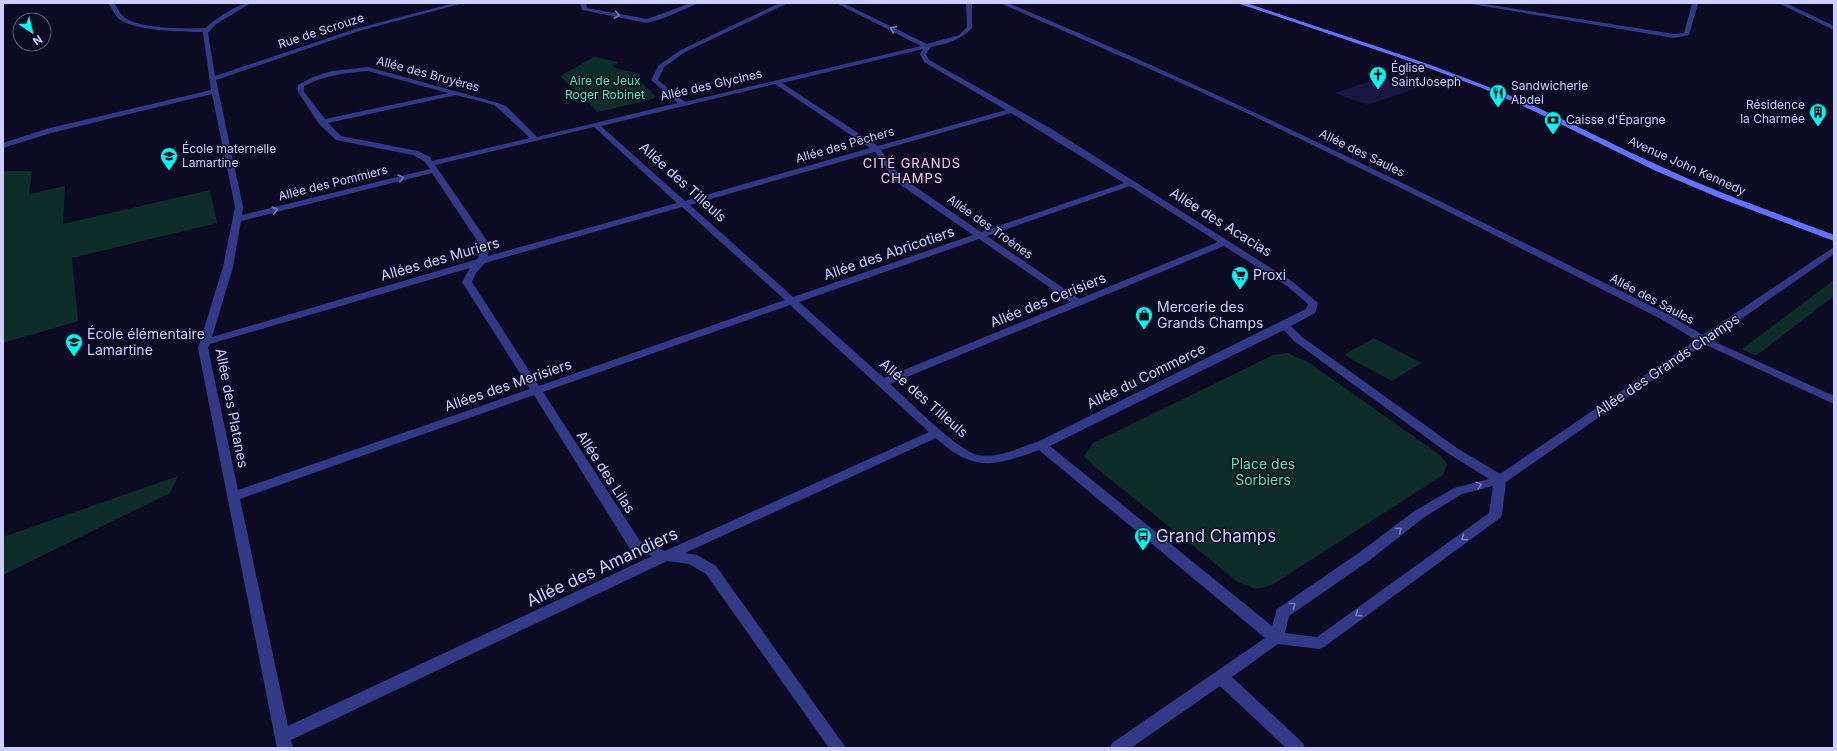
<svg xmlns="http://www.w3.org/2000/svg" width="1837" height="751" font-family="Inter,sans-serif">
<rect width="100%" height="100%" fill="#0c0b23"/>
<g fill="#0e2d28">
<path d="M 594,57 L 619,62 L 612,67 L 640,74 L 640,82 L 656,96 L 653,99 L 598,112 L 560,76 Z"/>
<path d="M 3,171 L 32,171 L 29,194 L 65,186 L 63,224 L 210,190 L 217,223 L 72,258 L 78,321 L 3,343 Z"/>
<path d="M 1834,280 L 1834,296 L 1756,356 L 1742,349 Z"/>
<path d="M 1374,338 L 1421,363 L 1392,381 L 1344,355 Z"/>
<path d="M 1287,353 L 1308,362 L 1440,455 L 1447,464 L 1443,475 L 1272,585 L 1256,589 L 1238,582 L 1095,467 L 1084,456 L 1093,443 L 1273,355 Z"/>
<path d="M 178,476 L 170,493 L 3,575 L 3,537 Z"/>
</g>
<path fill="#191545" d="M 1380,78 L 1414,89 L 1367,105 L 1335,93 Z"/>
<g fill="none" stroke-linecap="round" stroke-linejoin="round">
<g fill="#323986" fill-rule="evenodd">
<path d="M 108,3 L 114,3 C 117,7 119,13 123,16 C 135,29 188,29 206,28 C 215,19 238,3 251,3 L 216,24 L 208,33 L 215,76 L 355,29 L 454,3 L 464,3 L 359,31 L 216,80 L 243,207 L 242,215 L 430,169 L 424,161 L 413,155 L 336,140 L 319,124 L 298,92 L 298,85 L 313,77 L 332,71 L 368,67 L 498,103 L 506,106 L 537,137 L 678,103 L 651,80 L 659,65 L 681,50 L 780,3 L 788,3 L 685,52 L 664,67 L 658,80 L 685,102 L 921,46 L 836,3 L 843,3 L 927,44 L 959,35 L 967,27 L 966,3 L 972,3 L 972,28 C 959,41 948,43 931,47 L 926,54 L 929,60 L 1050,128 L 1293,282 L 1318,303 L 1315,313 L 1291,326 L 1302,337 L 1457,448 L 1500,474 L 1696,340 L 1659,318 L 1415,195 L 1251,115 L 1168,77 L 1000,3 L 1008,3 C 1232,97 1449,205 1667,314 L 1703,335 L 1834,247 L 1834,254 L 1711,340 L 1834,396 L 1834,404 L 1704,344 L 1506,482 L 1502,515 L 1500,518 L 1324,647 L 1319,649 L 1278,644 L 1232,677 L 1303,743 L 1305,748 L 1286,748 L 1220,686 L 1131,748 L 1110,748 L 1112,743 L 1265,638 L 1039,450 C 994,466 974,473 936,438 L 685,553 L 697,555 L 716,566 L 846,748 L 829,748 L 706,574 L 689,564 L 667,561 L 291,740 L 293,748 L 277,748 L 198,348 L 223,267 L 235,207 L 212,94 L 51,133 L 3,148 L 3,143 L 46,129 L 211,90 L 203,32 C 184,32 131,31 118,18 C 114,14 112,8 108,3 ZM 923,49 L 920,54 L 924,62 L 1006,110 L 878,146 L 782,83 ZM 368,71 L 448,93 L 325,119 L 304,92 L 304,86 C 326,75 344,73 368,71 ZM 775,84 L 870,148 L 685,201 L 601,126 ZM 456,95 L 494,105 L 500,110 L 530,138 L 432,161 L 430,157 L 418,151 L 341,136 L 328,123 ZM 1011,113 L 1124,183 L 981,232 L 901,177 L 881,150 ZM 594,127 L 677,203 L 488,256 L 490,245 L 435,165 ZM 875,152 L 895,181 L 973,235 L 793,297 L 690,205 ZM 432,173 L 480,245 L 478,259 L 212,337 L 233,267 L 241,221 ZM 1130,186 L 1218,242 L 1079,299 L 987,236 ZM 682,207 L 785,300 L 539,386 L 472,282 L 476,273 L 485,263 ZM 979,239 L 1071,302 L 884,378 L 799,302 ZM 1224,246 L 1287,286 L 1308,304 L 1306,309 L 1037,442 C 1018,448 997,459 978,455 C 958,451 907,399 890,384 ZM 470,268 L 462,282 L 530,389 L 238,490 L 208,348 L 210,344 ZM 790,305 L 929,432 L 665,551 L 640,541 L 543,392 ZM 1284,330 L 1294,341 L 1449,454 L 1489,479 L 1454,488 L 1413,512 L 1360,552 L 1277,609 L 1272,626 L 1050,446 ZM 534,395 L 630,549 L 652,556 L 288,726 L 240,499 ZM 1493,486 L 1489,513 L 1317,637 L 1285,633 L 1289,616 L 1370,560 L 1423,518 L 1462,494 Z"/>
<path d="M 580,3 L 586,3 L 587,8 L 647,19 L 691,3 L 699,3 L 664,18 L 647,23 L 582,10 Z"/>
<path d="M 1465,3 L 1479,3 L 1674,34 L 1684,33 L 1692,4 L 1698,4 L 1689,35 L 1674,38 Z"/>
<path d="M 1778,3 L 1786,3 L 1834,26 L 1834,30 Z"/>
</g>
<path fill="#6473ff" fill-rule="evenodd" d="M 1237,3 L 1246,3 C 1326,30 1407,55 1486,86 C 1547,109 1603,141 1662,167 C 1718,193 1776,213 1834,235 L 1834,241 L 1717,197 L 1656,171 L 1536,112 L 1482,88 L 1415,63 Z"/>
</g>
<defs><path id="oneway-chevron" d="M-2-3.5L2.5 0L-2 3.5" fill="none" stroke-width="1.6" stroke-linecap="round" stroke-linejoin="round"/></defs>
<g stroke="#787cbc">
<use href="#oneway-chevron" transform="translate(617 15) rotate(11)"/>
<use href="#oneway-chevron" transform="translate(893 29) rotate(-154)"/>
<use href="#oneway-chevron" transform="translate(401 178) rotate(-14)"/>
<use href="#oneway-chevron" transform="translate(275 210) rotate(-14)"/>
<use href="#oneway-chevron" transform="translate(1479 485) rotate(-15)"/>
<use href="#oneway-chevron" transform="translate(1399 530) rotate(-37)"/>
<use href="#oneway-chevron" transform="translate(1464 538) rotate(144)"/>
<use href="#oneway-chevron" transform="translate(1293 605) rotate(-35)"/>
<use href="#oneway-chevron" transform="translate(1358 614) rotate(144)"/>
</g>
<defs>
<g id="church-pin" transform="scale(0.9)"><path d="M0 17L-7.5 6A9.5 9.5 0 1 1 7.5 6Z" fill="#00f8f2" stroke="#0c0b23"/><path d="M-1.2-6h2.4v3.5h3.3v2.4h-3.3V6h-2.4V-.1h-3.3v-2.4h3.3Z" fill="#111"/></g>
<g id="restaurant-pin" transform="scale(0.9)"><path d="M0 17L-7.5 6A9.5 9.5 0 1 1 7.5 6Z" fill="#00f8f2" stroke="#0c0b23"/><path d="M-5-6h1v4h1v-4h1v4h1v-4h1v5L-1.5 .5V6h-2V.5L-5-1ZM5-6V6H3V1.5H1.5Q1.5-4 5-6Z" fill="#111"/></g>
<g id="building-pin" transform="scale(0.9)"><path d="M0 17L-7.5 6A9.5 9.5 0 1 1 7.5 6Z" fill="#00f8f2" stroke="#0c0b23"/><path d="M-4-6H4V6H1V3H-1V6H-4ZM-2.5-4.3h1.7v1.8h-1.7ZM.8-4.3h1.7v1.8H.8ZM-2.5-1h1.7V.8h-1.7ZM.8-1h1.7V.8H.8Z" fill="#111"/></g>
<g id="bank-pin" transform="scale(0.9)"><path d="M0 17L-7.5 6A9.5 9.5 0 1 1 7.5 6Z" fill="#00f8f2" stroke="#0c0b23"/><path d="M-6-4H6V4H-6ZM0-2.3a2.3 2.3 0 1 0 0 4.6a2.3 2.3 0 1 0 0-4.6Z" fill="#111"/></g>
<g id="school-pin" transform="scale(0.9)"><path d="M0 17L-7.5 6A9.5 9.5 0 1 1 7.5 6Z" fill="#00f8f2" stroke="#0c0b23"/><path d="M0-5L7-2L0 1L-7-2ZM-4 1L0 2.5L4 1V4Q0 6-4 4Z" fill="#111"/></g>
<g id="supermarket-pin" transform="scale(0.9)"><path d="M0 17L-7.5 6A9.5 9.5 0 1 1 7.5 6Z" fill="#00f8f2" stroke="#0c0b23"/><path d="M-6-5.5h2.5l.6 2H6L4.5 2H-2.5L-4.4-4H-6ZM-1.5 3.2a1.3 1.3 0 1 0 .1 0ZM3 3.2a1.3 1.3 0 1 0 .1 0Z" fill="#111"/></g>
<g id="shop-pin" transform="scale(0.9)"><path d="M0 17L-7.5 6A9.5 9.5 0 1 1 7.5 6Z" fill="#00f8f2" stroke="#0c0b23"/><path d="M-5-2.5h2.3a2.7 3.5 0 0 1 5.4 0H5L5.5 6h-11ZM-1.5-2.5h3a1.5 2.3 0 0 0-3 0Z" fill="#111"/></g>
<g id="bus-pin" transform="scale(0.9)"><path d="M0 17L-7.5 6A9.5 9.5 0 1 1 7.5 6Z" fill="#00f8f2" stroke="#0c0b23"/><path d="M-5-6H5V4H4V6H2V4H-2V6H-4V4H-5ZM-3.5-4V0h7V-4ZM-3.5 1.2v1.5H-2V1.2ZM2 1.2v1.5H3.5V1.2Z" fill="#111"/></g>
</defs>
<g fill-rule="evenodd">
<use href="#church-pin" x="1378" y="75"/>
<use href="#restaurant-pin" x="1498" y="93"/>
<use href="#building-pin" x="1818" y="112"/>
<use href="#bank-pin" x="1553" y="120"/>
<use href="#school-pin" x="169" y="156"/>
<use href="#supermarket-pin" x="1240" y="275"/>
<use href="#shop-pin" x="1144" y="315"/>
<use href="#school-pin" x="74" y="342"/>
<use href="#bus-pin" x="1143" y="536"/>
</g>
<g text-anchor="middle" stroke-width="3" stroke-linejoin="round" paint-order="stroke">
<g font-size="12" fill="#cdcdff" stroke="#0c0b23">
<text transform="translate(321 31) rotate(-18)" y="4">Rue de Scrouze</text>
<text transform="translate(428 74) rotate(15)" y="4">Allée des Bruyères</text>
<text transform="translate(711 85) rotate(-13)" y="4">Allée des Glycines</text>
<text transform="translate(845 145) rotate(-16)" y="4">Allée des Pêchers</text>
<text transform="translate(1362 153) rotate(26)" y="4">Allée des Saules</text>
<text transform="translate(1687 166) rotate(24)" y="4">Avenue John Kennedy</text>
<text transform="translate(333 183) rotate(-14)" y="4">Allée des Pommiers</text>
<text transform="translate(990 227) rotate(35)" y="4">Allée des Troènes</text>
<text transform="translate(1652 299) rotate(28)" y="4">Allée des Saules</text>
</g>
<g font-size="12" fill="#cdcdff" stroke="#0c0b23" text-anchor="start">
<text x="1391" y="72">Église<tspan x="1391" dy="14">SaintJoseph</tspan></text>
<text x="1511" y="90">Sandwicherie<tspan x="1511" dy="14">Abdel</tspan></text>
<text x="1805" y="109" text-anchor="end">Résidence<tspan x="1805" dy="14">la Charmée</tspan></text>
<text x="1566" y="124">Caisse d'Épargne</text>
<text x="182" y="153">École maternelle<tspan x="182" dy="14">Lamartine</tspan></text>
</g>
<g font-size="12" fill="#4debb0" stroke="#0c0b23">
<text x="605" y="85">Aire de Jeux<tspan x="605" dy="14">Roger Robinet</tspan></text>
</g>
<g font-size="13" letter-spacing="1" fill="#ffcff3" stroke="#0c0b23">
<text x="912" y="168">CITÉ GRANDS<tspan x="912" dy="15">CHAMPS</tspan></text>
</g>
<g font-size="14" fill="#cdcdff" stroke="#0c0b23">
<text transform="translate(683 182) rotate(42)" y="5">Allée des Tilleuls</text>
<text transform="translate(1221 222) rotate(32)" y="5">Allée des Acacias</text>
<text transform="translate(889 253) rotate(-19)" y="5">Allée des Abricotiers</text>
<text transform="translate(440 259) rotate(-16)" y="5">Allées des Muriers</text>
<text transform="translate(1048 300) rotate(-22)" y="5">Allée des Cerisiers</text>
<text transform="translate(1667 365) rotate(-34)" y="5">Allée des Grands Champs</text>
<text transform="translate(1146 376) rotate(-26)" y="5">Allée du Commerce</text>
<text transform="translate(508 385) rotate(-19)" y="5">Allées des Merisiers</text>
<text transform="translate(924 398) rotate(41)" y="5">Allée des Tilleuls</text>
<text transform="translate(232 408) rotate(79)" y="5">Allée des Platanes</text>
<text transform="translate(606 472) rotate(57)" y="5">Allée des Lilas</text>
</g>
<g font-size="14" fill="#cdcdff" stroke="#0c0b23" text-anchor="start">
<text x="1253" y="280">Proxi</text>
<text x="1157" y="312">Mercerie des<tspan x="1157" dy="16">Grands Champs</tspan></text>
<text x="87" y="339">École élémentaire<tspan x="87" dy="16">Lamartine</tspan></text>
</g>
<g font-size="14" fill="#4debb0" stroke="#0c0b23">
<text x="1263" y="469">Place des<tspan x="1263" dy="16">Sorbiers</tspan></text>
</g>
<g font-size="17" fill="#cdcdff" stroke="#0c0b23" text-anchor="start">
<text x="1156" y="542">Grand Champs</text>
</g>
<g font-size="17" fill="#cdcdff" stroke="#0c0b23">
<text transform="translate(602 567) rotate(-25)" y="6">Allée des Amandiers</text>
</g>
</g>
<rect width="1837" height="751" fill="none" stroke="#cdcdff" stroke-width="8"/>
<g transform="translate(32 32) rotate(145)"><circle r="19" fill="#0c0b23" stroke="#59597b"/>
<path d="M0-3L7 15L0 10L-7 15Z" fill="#00f8f2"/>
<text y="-6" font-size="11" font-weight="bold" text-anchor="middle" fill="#cdcdff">N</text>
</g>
</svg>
